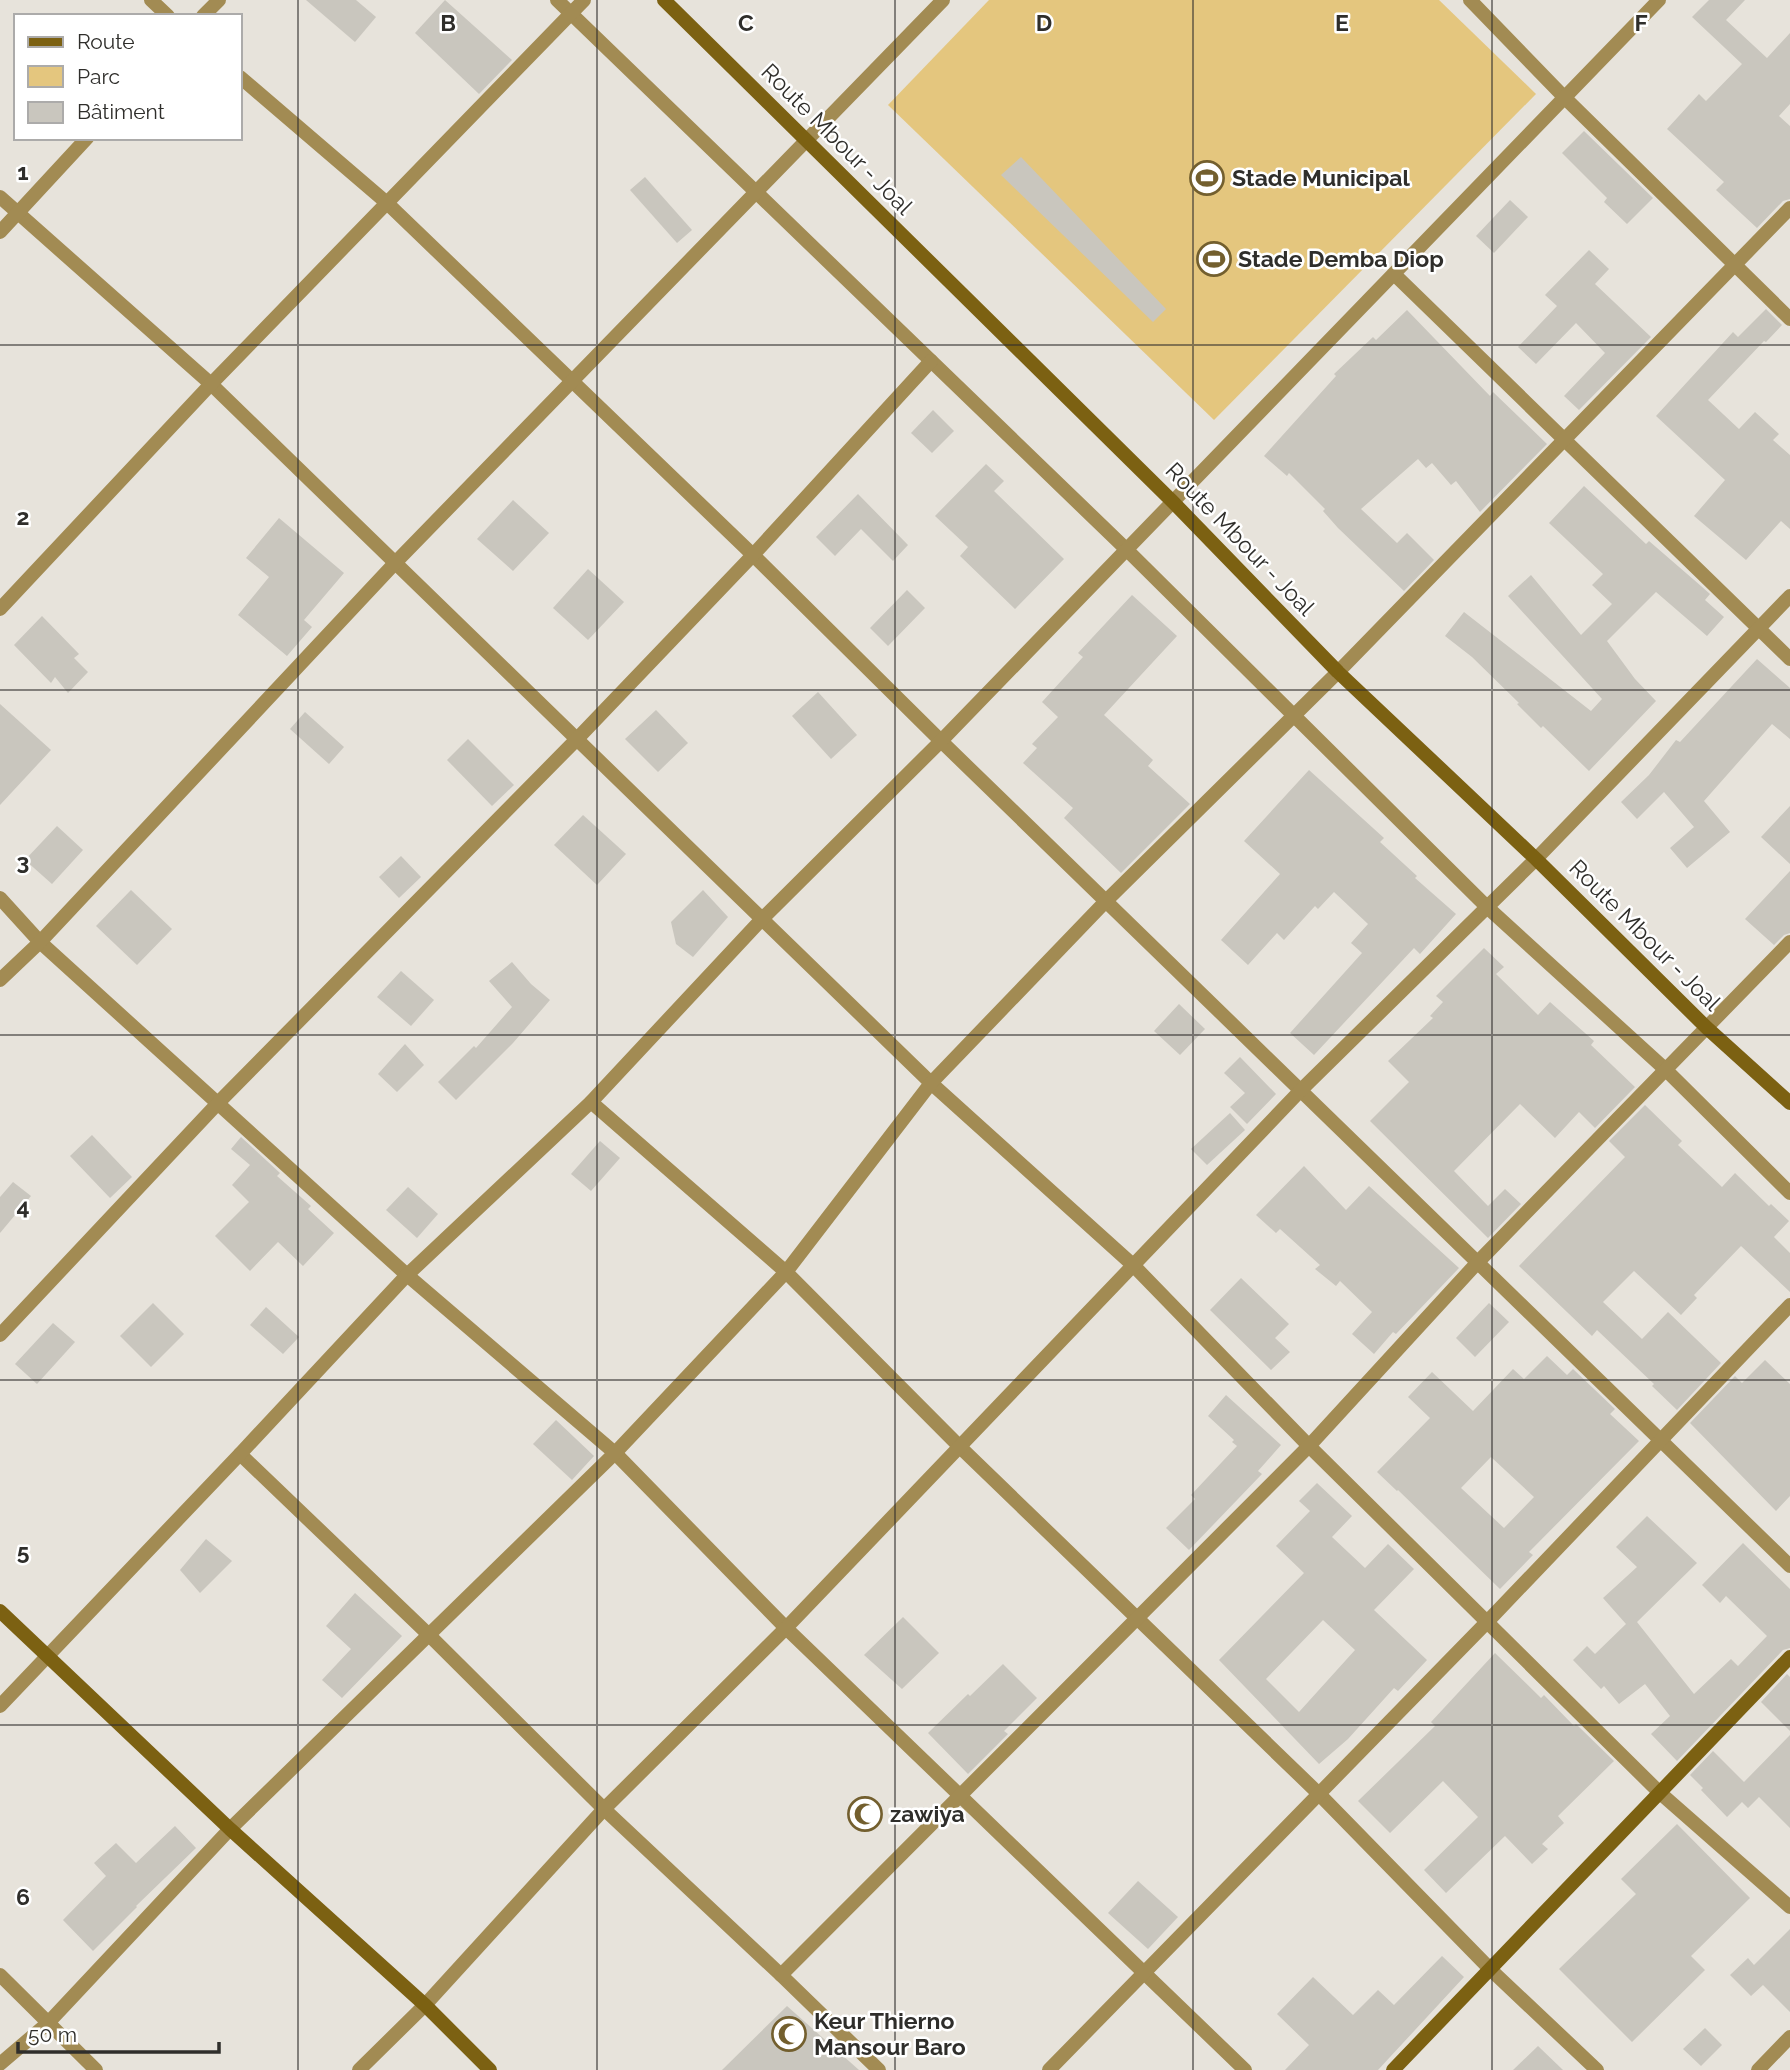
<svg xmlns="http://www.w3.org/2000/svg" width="1790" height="2070" font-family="Raleway,sans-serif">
<rect width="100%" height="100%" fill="#e7e3db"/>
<path fill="#e4c67e" d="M 989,0 L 1439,0 L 1536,94 L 1214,420 L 888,105 Z"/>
<g fill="#c9c6be" fill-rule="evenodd">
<path d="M 306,0 L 356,0 L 376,17 L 355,42 Z"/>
<path d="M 445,0 L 512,60 L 479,94 L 415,33 Z"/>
<path d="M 1709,0 L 1745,0 L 1726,20 L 1767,58 L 1790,33 L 1790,104 L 1779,116 L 1790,126 L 1790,199 L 1783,201 L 1757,228 L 1716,190 L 1724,182 L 1667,129 L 1699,94 L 1706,101 L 1742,64 L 1692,17 Z"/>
<path d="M 1584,131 L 1653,198 L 1627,224 L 1604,202 L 1607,198 L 1562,153 Z"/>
<path d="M 1021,157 L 1166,309 L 1153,322 L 1001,175 Z"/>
<path d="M 645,177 L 692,230 L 677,243 L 630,190 Z"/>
<path d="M 1510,200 L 1528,217 L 1494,253 L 1476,236 Z"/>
<path d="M 1589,250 L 1609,269 L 1595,284 L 1651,337 L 1579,410 L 1564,396 L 1605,353 L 1576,323 L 1536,364 L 1518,347 L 1557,306 L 1545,295 Z"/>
<path d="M 1766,309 L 1782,325 L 1766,342 L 1764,341 L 1708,400 L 1739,429 L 1755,412 L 1779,434 L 1773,440 L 1790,455 L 1790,529 L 1781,521 L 1746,560 L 1694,516 L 1725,480 L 1656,416 L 1733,332 L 1738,337 Z"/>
<path d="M 1407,310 L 1490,396 L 1493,392 L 1547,444 L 1480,512 L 1456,481 L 1451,485 L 1432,463 L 1426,468 L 1418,459 L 1361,509 L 1397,543 L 1407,533 L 1434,560 L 1404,591 L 1338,528 L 1323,511 L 1325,509 L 1289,473 L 1287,476 L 1264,456 L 1336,376 L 1334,374 L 1373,337 L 1376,340 Z"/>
<path d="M 933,410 L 954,431 L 932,453 L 911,433 Z"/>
<path d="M 986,464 L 1004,481 L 994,491 L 1064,559 L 1015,609 L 960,556 L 968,547 L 935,516 Z"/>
<path d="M 1584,486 L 1646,544 L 1649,541 L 1701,586 L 1710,594 L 1705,600 L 1724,617 L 1707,636 L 1656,592 L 1607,641 L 1635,679 L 1656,701 L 1589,771 L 1543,726 L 1541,728 L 1517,704 L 1519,703 L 1472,657 L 1445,636 L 1464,612 L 1591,711 L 1602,699 L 1508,596 L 1531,575 L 1581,635 L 1612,604 L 1592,585 L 1603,574 L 1549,523 Z"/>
<path d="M 858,494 L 908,545 L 893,561 L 861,529 L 835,556 L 816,537 Z"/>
<path d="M 513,500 L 549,533 L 513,571 L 477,539 Z"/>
<path d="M 279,518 L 344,573 L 304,620 L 312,627 L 287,656 L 238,615 L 269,577 L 246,558 Z"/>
<path d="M 588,569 L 624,602 L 588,640 L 553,608 Z"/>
<path d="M 907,590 L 925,608 L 888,646 L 870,628 Z"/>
<path d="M 1132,595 L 1177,636 L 1104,715 L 1153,760 L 1148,766 L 1190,804 L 1121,873 L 1064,818 L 1073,808 L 1023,763 L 1037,748 L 1032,744 L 1058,717 L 1042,702 L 1083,657 L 1078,653 Z"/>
<path d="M 42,616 L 79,654 L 74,658 L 88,672 L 68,693 L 55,677 L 51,683 L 14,645 Z"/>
<path d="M 1757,659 L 1790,688 L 1790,739 L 1772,724 L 1704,801 L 1730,832 L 1687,868 L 1670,848 L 1694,827 L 1664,792 L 1637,819 L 1621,802 L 1649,775 L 1676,740 L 1680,742 Z"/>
<path d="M 818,692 L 857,735 L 831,759 L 792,716 Z"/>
<path d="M 0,704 L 51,750 L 0,805 Z"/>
<path d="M 656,710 L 688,743 L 658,772 L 625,739 Z"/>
<path d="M 305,712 L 344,747 L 329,764 L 290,729 Z"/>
<path d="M 468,739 L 514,785 L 492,806 L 447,760 Z"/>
<path d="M 1309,770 L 1384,838 L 1380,842 L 1417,876 L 1415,878 L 1456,914 L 1420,954 L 1414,948 L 1314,1055 L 1290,1033 L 1362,953 L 1351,943 L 1368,924 L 1334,892 L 1318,909 L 1315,906 L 1284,940 L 1277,933 L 1248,965 L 1221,940 L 1280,874 L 1244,841 Z"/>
<path d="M 1790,806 L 1790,864 L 1761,837 Z"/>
<path d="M 583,815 L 626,854 L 597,885 L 554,845 Z"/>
<path d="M 57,826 L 83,850 L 52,884 L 25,860 Z"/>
<path d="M 401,856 L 421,877 L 399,898 L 379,877 Z"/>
<path d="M 1790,871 L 1790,933 L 1784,935 L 1774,945 L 1745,919 Z"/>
<path d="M 131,890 L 172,929 L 137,965 L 96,926 Z"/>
<path d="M 703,890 L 728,917 L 693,957 L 676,944 L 671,922 Z"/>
<path d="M 1484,948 L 1504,967 L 1496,974 L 1538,1015 L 1550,1002 L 1594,1041 L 1591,1045 L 1635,1087 L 1595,1128 L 1579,1112 L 1555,1138 L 1520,1104 L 1454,1171 L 1488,1206 L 1505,1189 L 1521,1204 L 1488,1238 L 1370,1121 L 1409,1082 L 1388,1061 L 1433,1018 L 1430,1016 L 1443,1002 L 1436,996 Z"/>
<path d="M 512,962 L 531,984 L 550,1000 L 513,1043 L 456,1100 L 438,1082 L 474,1046 L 476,1048 L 512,1007 L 489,981 Z"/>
<path d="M 401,971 L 434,1000 L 411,1026 L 377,997 Z"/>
<path d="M 1179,1004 L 1205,1029 L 1180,1055 L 1154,1031 Z"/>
<path d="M 405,1044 L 424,1065 L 397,1092 L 378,1074 Z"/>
<path d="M 1240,1057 L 1276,1094 L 1247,1124 L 1230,1107 L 1245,1093 L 1224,1073 Z"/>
<path d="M 1645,1105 L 1682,1141 L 1678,1145 L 1722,1187 L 1735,1173 L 1769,1206 L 1771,1204 L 1789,1221 L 1774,1237 L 1790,1253 L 1790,1292 L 1741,1246 L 1694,1295 L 1697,1298 L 1681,1315 L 1634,1271 L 1603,1302 L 1642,1339 L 1668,1312 L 1721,1363 L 1677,1410 L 1652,1386 L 1654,1384 L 1597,1330 L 1592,1336 L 1519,1266 L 1625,1157 L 1609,1141 Z"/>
<path d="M 1230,1113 L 1245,1130 L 1207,1165 L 1191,1149 Z"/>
<path d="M 92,1135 L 132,1177 L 110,1198 L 70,1156 Z"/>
<path d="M 241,1137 L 280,1173 L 277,1176 L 311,1206 L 308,1209 L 334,1233 L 303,1266 L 278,1242 L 250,1271 L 215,1236 L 249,1202 L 232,1185 L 250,1165 L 231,1149 Z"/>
<path d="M 600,1141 L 620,1158 L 591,1191 L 571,1174 Z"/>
<path d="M 1304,1166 L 1346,1210 L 1369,1186 L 1459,1268 L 1396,1334 L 1393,1332 L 1374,1354 L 1352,1334 L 1372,1312 L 1340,1281 L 1336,1286 L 1315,1269 L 1320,1265 L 1280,1229 L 1276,1233 L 1256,1215 Z"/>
<path d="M 13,1182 L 31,1196 L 0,1233 L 0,1197 Z"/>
<path d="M 408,1187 L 438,1214 L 417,1238 L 386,1210 Z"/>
<path d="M 1241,1278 L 1289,1324 L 1275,1338 L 1290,1352 L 1271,1370 L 1210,1310 Z"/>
<path d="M 153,1303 L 184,1334 L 151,1367 L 120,1336 Z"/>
<path d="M 1489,1303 L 1509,1322 L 1475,1357 L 1456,1338 Z"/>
<path d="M 266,1307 L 299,1337 L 283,1354 L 250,1325 Z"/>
<path d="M 53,1323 L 75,1342 L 37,1384 L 15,1364 Z"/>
<path d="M 1547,1356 L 1567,1375 L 1573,1369 L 1615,1409 L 1610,1414 L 1639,1441 L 1529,1552 L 1533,1555 L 1500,1589 L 1398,1490 L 1397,1491 L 1377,1472 L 1430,1418 L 1408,1397 L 1432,1372 L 1473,1411 L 1513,1369 L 1524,1379 ZM 1491,1457 L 1534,1497 L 1504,1528 L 1461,1488 Z"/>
<path d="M 1765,1360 L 1790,1384 L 1790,1496 L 1776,1511 L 1690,1423 L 1735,1376 L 1742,1383 Z"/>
<path d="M 1226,1395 L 1281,1445 L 1258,1471 L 1262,1474 L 1189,1550 L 1166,1528 L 1195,1499 L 1191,1495 L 1237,1446 L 1232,1442 L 1234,1440 L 1208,1416 Z"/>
<path d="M 556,1420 L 594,1456 L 572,1480 L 533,1444 Z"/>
<path d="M 1317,1483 L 1352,1516 L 1332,1537 L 1365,1568 L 1388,1544 L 1414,1569 L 1374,1610 L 1427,1660 L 1398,1691 L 1394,1688 L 1348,1739 L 1319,1764 L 1219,1660 L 1304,1573 L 1276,1546 L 1310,1511 L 1299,1501 ZM 1323,1620 L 1355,1650 L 1299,1712 L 1266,1679 Z"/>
<path d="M 1647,1516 L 1697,1563 L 1637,1622 L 1694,1694 L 1731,1659 L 1738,1666 L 1767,1636 L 1726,1596 L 1720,1603 L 1702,1585 L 1743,1543 L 1790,1589 L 1790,1648 L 1783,1650 L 1677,1761 L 1651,1734 L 1670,1716 L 1645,1684 L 1619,1704 L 1604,1686 L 1601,1689 L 1573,1660 L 1587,1646 L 1595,1654 L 1626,1624 L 1603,1598 L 1637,1567 L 1616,1547 Z"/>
<path d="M 206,1539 L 232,1561 L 200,1593 L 180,1570 Z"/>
<path d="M 355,1593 L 402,1636 L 342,1698 L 322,1680 L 351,1649 L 326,1626 Z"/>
<path d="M 903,1617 L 939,1653 L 902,1689 L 864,1655 Z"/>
<path d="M 1495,1653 L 1541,1698 L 1544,1695 L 1574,1726 L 1576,1724 L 1614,1761 L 1558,1816 L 1564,1823 L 1542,1844 L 1548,1849 L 1532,1864 L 1505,1836 L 1446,1893 L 1424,1870 L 1478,1817 L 1443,1781 L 1390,1833 L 1358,1801 L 1435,1726 L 1431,1722 Z"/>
<path d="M 1003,1664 L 1037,1698 L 1004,1731 L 1008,1734 L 968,1774 L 928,1733 L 968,1694 L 970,1696 Z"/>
<path d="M 1787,1674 L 1790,1677 L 1790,1731 L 1761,1702 Z"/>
<path d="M 1790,1735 L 1790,1828 L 1759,1797 L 1748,1808 L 1742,1802 L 1727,1817 L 1701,1790 L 1703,1788 L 1690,1775 L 1713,1751 L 1744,1782 Z"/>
<path d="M 1677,1824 L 1750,1898 L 1691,1956 L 1705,1970 L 1632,2042 L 1559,1969 L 1636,1894 L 1621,1879 Z"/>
<path d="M 175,1826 L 196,1848 L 136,1906 L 137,1907 L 93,1951 L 63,1920 L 106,1876 L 94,1863 L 116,1843 L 136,1863 Z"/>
<path d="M 1138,1881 L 1178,1917 L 1148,1949 L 1108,1913 Z"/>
<path d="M 1790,1929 L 1790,2012 L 1763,1985 L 1751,1996 L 1730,1975 L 1748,1958 L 1754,1965 Z"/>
<path d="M 1442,1956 L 1464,1977 L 1378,2070 L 1285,2070 L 1309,2045 L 1277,2014 L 1313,1977 L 1353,2015 L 1378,1990 L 1394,2005 Z"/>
<path d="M 787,2006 L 859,2070 L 722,2070 Z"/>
<path d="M 1705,2028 L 1722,2045 L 1701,2066 L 1683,2049 Z"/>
<path d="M 1538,2046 L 1563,2070 L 1513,2070 Z"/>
</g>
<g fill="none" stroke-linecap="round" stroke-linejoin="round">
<g stroke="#a28b53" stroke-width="14">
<path d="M 151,0 L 168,16"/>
<path d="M 557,0 L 1127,550 L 1487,907 L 1666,1070 L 1790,1193"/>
<path d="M 1470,0 L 1565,98 L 1790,319"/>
<path d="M 203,16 L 219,0"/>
<path d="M 240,77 L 387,203 L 753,555 L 941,741 L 1790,1566"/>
<path d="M 0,197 L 211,384 L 931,1083 L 1134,1266 L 1309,1446 L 1659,1792 L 1790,1907"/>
<path d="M 0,232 L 87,138"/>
<path d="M 1394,274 L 1790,659"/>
<path d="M 0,609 L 211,384 L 584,0"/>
<path d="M 0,898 L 40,942 L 407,1275 L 615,1453 L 786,1628 L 1245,2070"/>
<path d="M 0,980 L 40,942 L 395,563 L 943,0"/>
<path d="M 591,1102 L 786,1272 L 961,1448 L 1319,1794 L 1491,1970 L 1597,2070"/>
<path d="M 0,1335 L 219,1102 L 577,739 L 753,555 L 931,361"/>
<path d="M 240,1454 L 428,1634 L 604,1809 L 781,1975 L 879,2070"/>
<path d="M 0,1706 L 240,1454 L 407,1275 L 591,1102 L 761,920 L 941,741 L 1659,0"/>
<path d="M 0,1975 L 96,2070"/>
<path d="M 781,1975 L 1309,1446 L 1477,1263 L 1790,942"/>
<path d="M 0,2064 L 48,2023 L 230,1829 L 615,1453 L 786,1272 L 931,1083 L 1106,901 L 1338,672 L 1790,208"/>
<path d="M 359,2070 L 425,2005 L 604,1809 L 786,1628 L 1300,1091 L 1536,859 L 1790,596"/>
<path d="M 1049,2070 L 1488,1621 L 1790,1305"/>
<path d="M 1758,2070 L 1790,2037"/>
</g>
<g stroke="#7c6112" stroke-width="14">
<path d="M 664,0 L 1173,502 L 1338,672 L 1536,859 L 1707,1028 L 1790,1103"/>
<path d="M 0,1611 L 230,1829 L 425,2005 L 490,2070"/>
<path d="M 1393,2070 L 1790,1657"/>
</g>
</g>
<path fill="none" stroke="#2f2e2b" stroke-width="2" stroke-opacity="0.55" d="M 298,0 L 298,2070M 597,0 L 597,2070M 895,0 L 895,2070M 1193,0 L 1193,2070M 1492,0 L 1492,2070M 0,345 L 1790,345M 0,690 L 1790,690M 0,1035 L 1790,1035M 0,1380 L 1790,1380M 0,1725 L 1790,1725"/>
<defs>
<g id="stadium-ring" transform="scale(1.75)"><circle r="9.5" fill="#fff" stroke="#735f2e" stroke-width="1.5"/><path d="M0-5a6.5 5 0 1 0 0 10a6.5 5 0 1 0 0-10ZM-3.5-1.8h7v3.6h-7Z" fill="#735f2e"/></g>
<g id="mosque-ring" transform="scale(1.75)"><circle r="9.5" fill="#fff" stroke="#735f2e" stroke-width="1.5"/><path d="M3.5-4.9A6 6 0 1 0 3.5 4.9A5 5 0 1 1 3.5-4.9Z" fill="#735f2e"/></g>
</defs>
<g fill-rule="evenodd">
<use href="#stadium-ring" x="1207" y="178"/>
<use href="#stadium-ring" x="1214" y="259"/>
<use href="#mosque-ring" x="865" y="1814"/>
<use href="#mosque-ring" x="789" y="2034"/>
</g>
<g text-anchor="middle" stroke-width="5" stroke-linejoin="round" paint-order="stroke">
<g font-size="23" fill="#2f2e2b" stroke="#fff">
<text transform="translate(837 139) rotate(45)" y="8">Route Mbour - Joal</text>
<text transform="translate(1240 539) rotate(46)" y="8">Route Mbour - Joal</text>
<text transform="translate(1645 935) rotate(45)" y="8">Route Mbour - Joal</text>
</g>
<g font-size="23" font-weight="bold" fill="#2f2e2b" stroke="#fff" text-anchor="start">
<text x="1232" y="186">Stade Municipal</text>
<text x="1238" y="267">Stade Demba Diop</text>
<text x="890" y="1822">zawiya</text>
<text x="814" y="2029">Keur Thierno<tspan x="814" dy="26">Mansour Baro</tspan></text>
</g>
</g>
<g font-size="23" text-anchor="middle" font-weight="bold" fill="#2f2e2b" stroke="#fff" stroke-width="5" stroke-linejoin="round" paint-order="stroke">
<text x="448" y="31">B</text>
<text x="746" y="31">C</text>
<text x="1044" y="31">D</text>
<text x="1342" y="31">E</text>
<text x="1641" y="31">F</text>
<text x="23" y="180">1</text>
<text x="23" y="525">2</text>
<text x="23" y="870">3</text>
<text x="23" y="1215">4</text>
<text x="23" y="1560">5</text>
<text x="23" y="1905">6</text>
</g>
<rect x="14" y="14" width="228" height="126" fill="#ffffff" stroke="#acabaa" stroke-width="2"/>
<rect x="28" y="37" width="35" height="10" fill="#7c6112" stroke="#acabaa" stroke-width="2"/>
<text x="77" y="49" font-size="21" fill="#2f2e2b">Route</text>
<rect x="28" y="66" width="35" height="21" fill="#e4c67e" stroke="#acabaa" stroke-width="2"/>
<text x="77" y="84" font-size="21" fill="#2f2e2b">Parc</text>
<rect x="28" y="102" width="35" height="21" fill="#c9c6be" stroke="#acabaa" stroke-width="2"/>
<text x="77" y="119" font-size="21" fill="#2f2e2b">Bâtiment</text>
<path d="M18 2042v10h201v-10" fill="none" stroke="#2f2e2b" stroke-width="3.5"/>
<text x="28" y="2042" font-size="21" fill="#2f2e2b" stroke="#ffffff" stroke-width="5" paint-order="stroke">50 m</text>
</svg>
